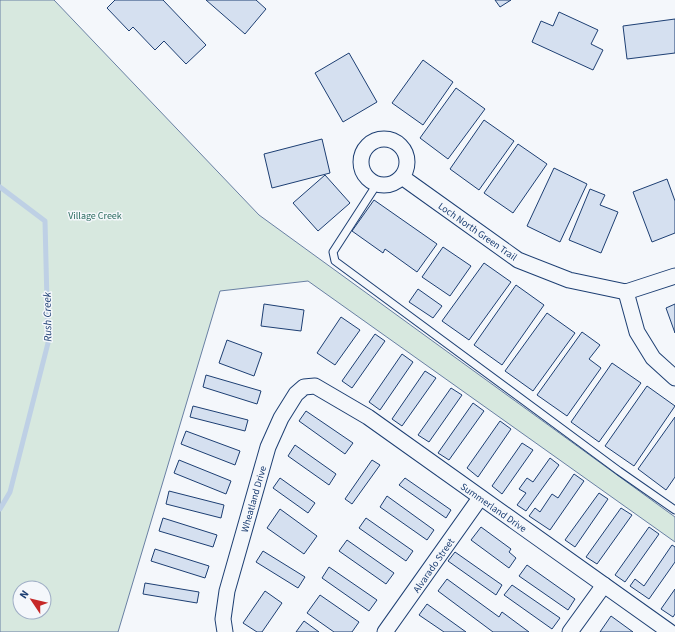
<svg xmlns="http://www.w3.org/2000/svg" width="675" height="632" font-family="'Source Sans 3',sans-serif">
<rect width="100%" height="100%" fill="#f4f7fb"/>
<path fill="#d7e8df" stroke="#687fa3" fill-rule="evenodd" d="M 0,0 L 54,0 L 259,215 L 675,517 L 675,542 L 308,281 L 220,291 L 118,632 L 0,632 ZM 20,588 L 44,588 L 44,612 L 20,612 Z"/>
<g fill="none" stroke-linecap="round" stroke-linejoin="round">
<path stroke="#bed0e5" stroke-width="5" d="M 0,187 L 45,221 L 48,343 L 10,492 L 0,509"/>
</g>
<g fill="#d5e0f0" stroke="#1d3f73">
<path d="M 115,0 L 163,0 L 206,45 L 186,64 L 164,41 L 155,50 L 133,27 L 129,31 L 107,8 Z"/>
<path d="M 206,0 L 256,0 L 266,9 L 245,34 Z"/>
<path d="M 495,0 L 511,0 L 500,7 Z"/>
<path d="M 559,12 L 598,30 L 591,44 L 603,50 L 593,70 L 532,42 L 541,21 L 553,26 Z"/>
<path d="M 675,19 L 675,53 L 627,59 L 623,26 Z"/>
<path d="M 349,53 L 377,102 L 343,122 L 315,73 Z"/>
<path d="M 423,60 L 453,82 L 423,125 L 392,103 Z"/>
<path d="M 456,88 L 485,109 L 448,159 L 420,138 Z"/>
<path d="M 484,120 L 514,141 L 479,190 L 450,169 Z"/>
<path d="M 322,139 L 330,173 L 272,188 L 264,154 Z"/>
<path d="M 518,144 L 547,164 L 513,213 L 484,193 Z"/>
<path d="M 554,168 L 587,184 L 560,242 L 527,226 Z"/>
<path d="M 325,175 L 350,203 L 318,231 L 293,203 Z"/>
<path d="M 667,179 L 675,201 L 675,233 L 652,242 L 633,192 Z"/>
<path d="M 590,189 L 605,195 L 600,205 L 618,212 L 601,253 L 569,240 Z"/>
<path d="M 374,200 L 437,244 L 417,272 L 385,249 L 383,253 L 352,231 Z"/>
<path d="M 443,247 L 471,266 L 450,296 L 422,277 Z"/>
<path d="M 484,263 L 511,282 L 469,340 L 442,321 Z"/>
<path d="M 516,285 L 544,305 L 502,365 L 474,345 Z"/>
<path d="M 418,289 L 442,306 L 433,318 L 409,302 Z"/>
<path d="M 264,304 L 304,310 L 301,331 L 261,326 Z"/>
<path d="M 675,304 L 675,333 L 666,308 Z"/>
<path d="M 547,313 L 575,333 L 533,391 L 505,371 Z"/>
<path d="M 341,317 L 360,330 L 335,365 L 317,353 Z"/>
<path d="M 582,332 L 600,345 L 589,359 L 601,368 L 567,416 L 537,395 Z"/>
<path d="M 375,334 L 385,341 L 352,388 L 342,381 Z"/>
<path d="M 227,340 L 262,353 L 254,376 L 219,363 Z"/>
<path d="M 402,354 L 413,362 L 380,410 L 369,402 Z"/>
<path d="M 612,363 L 641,383 L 599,442 L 571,422 Z"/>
<path d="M 425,371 L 436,378 L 402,426 L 392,419 Z"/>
<path d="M 206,375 L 261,391 L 257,404 L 203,387 Z"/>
<path d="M 647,386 L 675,406 L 634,466 L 605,446 Z"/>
<path d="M 451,388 L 462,395 L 429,442 L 418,435 Z"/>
<path d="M 473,403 L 484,411 L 449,460 L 438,453 Z"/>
<path d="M 193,406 L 248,420 L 245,431 L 190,417 Z"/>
<path d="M 306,411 L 353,443 L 345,454 L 299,421 Z"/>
<path d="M 675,417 L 675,477 L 666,490 L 638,469 Z"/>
<path d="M 500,421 L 511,429 L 478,477 L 467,468 Z"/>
<path d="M 186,431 L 240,451 L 235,465 L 181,444 Z"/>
<path d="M 522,443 L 533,450 L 502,494 L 492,486 Z"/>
<path d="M 295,445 L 336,474 L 329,485 L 288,456 Z"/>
<path d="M 550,458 L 559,465 L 526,511 L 517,505 L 526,493 L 519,489 L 527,478 L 533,482 Z"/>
<path d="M 179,460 L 231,481 L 226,494 L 174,473 Z"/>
<path d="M 372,460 L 380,465 L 352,504 L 345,499 Z"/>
<path d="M 574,474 L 584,481 L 550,530 L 529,516 L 535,508 L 540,512 L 552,494 L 558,498 Z"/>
<path d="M 280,478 L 315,503 L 308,513 L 273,488 Z"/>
<path d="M 405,478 L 451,510 L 446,518 L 399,485 Z"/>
<path d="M 169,491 L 224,505 L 221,518 L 166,504 Z"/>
<path d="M 599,493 L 608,499 L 575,547 L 565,540 Z"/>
<path d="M 387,496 L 434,530 L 427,540 L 380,507 Z"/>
<path d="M 621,508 L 632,515 L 597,564 L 586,557 Z"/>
<path d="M 280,509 L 317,536 L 304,554 L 267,528 Z"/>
<path d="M 163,518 L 217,535 L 213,547 L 159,531 Z"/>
<path d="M 366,518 L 413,551 L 406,561 L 359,528 Z"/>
<path d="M 481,527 L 511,549 L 509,552 L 516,558 L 509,568 L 471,540 Z"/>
<path d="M 649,527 L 659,534 L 625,582 L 615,575 Z"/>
<path d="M 347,540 L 394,573 L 386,584 L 339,551 Z"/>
<path d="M 672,545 L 675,547 L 675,562 L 649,599 L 630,586 L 635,579 L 644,586 Z"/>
<path d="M 155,549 L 209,566 L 205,578 L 151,561 Z"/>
<path d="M 263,551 L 305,577 L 298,588 L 256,562 Z"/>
<path d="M 455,552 L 502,585 L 496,595 L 448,561 Z"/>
<path d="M 527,565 L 575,599 L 568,610 L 519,576 Z"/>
<path d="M 329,567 L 377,600 L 369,611 L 322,578 Z"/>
<path d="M 447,579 L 499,617 L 502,612 L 529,632 L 493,632 L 438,591 Z"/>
<path d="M 145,583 L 199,592 L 197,603 L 143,594 Z"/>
<path d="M 512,585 L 560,618 L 552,629 L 504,595 Z"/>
<path d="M 675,589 L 675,614 L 673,617 L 661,609 Z"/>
<path d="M 265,591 L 282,603 L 262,632 L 257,632 L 243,623 Z"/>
<path d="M 320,595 L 359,622 L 352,632 L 334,632 L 307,613 Z"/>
<path d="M 427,604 L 466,632 L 444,632 L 419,615 Z"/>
<path d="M 611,616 L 633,632 L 600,632 Z"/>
<path d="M 304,621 L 319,632 L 296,632 Z"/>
</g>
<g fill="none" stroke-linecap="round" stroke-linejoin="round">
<g stroke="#1d3f73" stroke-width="9">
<path id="lane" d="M 377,184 L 333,252 L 335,261 L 619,471 L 675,510"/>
</g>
<g stroke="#1d3f73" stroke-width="17">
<g id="street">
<circle cx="384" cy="162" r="23"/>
<path d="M 402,177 L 518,260 L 569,280 L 626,292 L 675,276"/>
<path d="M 626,292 L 637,332 L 653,358 L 675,378"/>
<path d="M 225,632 L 223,619 L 227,591 L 268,447 L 281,418 L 296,394 L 304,387 L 315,386 L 368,417 L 670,632"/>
<path d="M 385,632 L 480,498"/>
<path d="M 570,632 L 604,585"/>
</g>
</g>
<use href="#lane" stroke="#f4f7fb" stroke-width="7"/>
<use href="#street" stroke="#f4f7fb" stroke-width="15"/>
</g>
<g text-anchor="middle" stroke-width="3" stroke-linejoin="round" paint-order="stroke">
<g font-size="10" fill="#2c6c60" stroke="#f4f7fb">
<text x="95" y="219">Village Creek</text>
</g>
<g font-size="10" fill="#1d3f73" stroke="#f4f7fb">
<text transform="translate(478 231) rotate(35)" y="4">Loch North Green Trail</text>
<text transform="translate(253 499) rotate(-74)" y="4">Wheatland Drive</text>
<text transform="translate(494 507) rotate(35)" y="4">Summerland Drive</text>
<text transform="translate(433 565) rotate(-55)" y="4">Alvarado Street</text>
</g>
<g font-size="11" font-style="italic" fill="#1d3f73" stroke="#f4f7fb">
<text transform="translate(47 317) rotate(-91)" y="4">Rush Creek</text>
</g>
</g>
<g transform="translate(32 600) rotate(305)"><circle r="19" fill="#f4f7fb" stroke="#9eadc5"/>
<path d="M0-3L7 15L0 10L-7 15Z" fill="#c62828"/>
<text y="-6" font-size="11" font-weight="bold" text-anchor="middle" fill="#1d3f73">N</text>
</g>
</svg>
